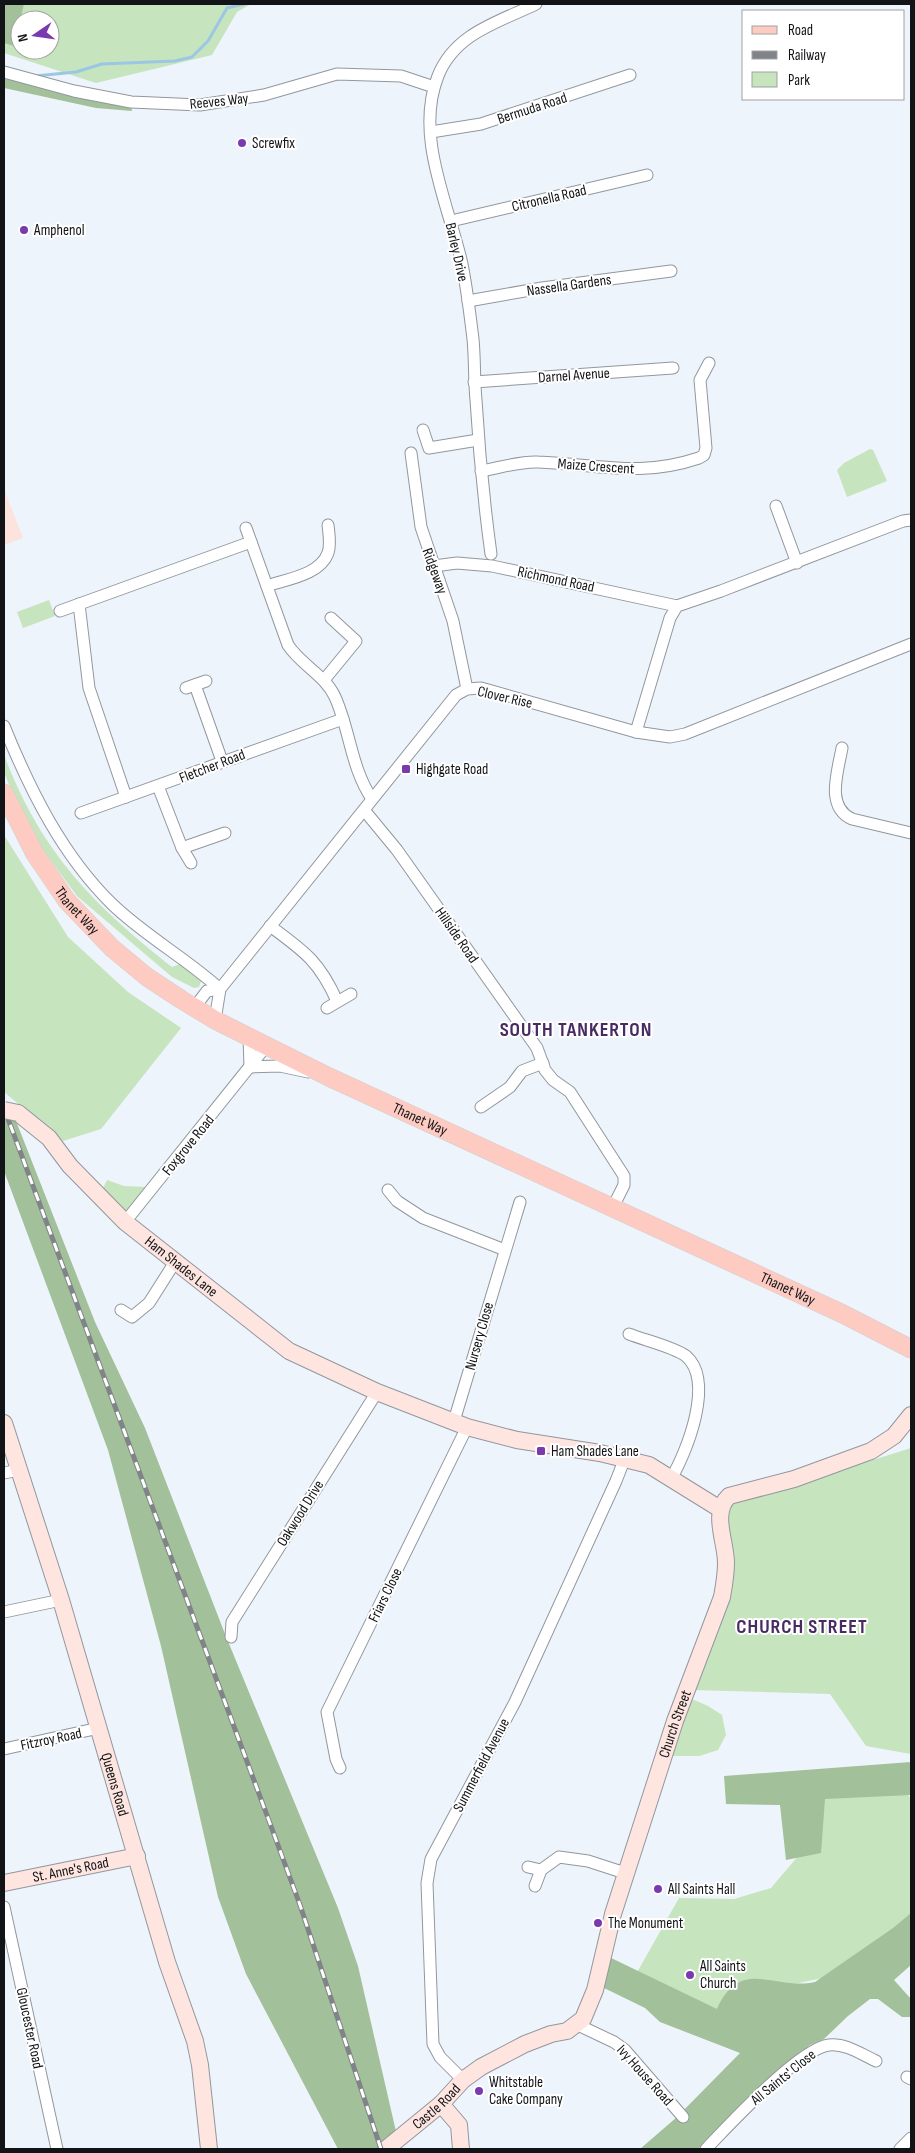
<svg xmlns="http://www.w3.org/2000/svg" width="915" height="2153" font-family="'Sofia Sans Condensed',sans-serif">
<rect width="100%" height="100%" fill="#eef4fb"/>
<path fill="#fde3dd" d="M 4,489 L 23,538 L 4,545 Z"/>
<g fill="#c6e4be" fill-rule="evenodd">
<path d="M 15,4 L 251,4 L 237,12 L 212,55 L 96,83 L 4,53 L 4,37 ZM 20,20 L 50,20 L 50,50 L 20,50 Z"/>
<path d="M 870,449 L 873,450 L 887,481 L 847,497 L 837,470 L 844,463 Z"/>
<path d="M 49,600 L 55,616 L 23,628 L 17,612 Z"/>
<path d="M 4,755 C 41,852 92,904 172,967 L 180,964 L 201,981 L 199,987 L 194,988 L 172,977 L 77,896 L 43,850 L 15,800 L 4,772 Z"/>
<path d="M 4,835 L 68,937 L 128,992 L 181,1028 L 101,1129 L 63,1141 L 4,1092 Z"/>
<path d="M 107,1180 L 124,1186 L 146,1187 L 126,1212 L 101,1192 Z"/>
<path d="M 911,1448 L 911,1754 L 866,1746 L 830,1694 L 691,1690 L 732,1572 L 726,1512 L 733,1504 Z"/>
<path d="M 685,1696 L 708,1706 L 722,1715 L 726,1735 L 718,1750 L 699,1756 L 663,1756 Z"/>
<path d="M 905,1791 L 911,1799 L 911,1921 L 861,1970 L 765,1990 L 715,2029 L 635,1976 L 679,1898 L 734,1899 L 771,1888 L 799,1855 L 820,1799 Z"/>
</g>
<g fill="#a2c099">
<path d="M 4,4 L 24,4 L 14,46 L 4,43 Z"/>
<path d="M 4,78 L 63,94 L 131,106 L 132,111 L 96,108 L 4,88 Z"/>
<path d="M 4,1120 L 16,1121 L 95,1322 L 145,1428 L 225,1634 L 338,1908 L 358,1966 L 400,2149 L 338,2149 L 246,1974 L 218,1897 L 161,1646 L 108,1450 L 4,1171 Z"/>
<path d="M 911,1762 L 911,1795 L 825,1799 L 821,1853 L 786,1860 L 780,1805 L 726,1804 L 724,1776 Z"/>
<path d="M 911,1913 L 911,1965 L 894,1980 L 911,1999 L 911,2017 L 902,2017 L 878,1999 L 870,1999 L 848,2016 L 824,2039 L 810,2045 L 764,2085 L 698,2149 L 640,2149 L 677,2117 L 740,2053 L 660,2022 L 645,2008 L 600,1986 L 607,1956 L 717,2009 C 741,1956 775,1991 815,1982 L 893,1928 Z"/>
</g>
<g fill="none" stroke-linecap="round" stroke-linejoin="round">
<path stroke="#9bc7e5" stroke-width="3" d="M 35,76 L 76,72 L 102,64 L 175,61 L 192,57 L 208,41 L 227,8 L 244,4"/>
<g stroke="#92979e" stroke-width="13">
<g id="street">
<path d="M 4,72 L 74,91 L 131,102 L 200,105 L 264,95 L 337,74 L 401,76 L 434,87"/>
<path d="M 431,132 L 481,124 L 630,75"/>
<path d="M 451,221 L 647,175"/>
<path d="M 468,301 L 542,288 L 671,271"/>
<path d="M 474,382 L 673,368"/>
<path d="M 423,430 L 429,448 L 478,440"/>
<path d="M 411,453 L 421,527 L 453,621 L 467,689"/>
<path d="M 481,471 C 499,468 520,461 538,462 C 598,464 639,478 699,458 L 704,455 L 706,448 L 700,380 L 709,363"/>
<path d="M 776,506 L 797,563"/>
<path d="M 246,528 L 288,645 C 301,665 325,675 335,697 C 350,730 351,768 372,799"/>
<path d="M 491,554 C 484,503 479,451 476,400 C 474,380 475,359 473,339 C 470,314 467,289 462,264 C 449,205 414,136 438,76 C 455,33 499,22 536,4"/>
<path d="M 434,566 L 457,563 L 492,566 L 677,606"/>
<path d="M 267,586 C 287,579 320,575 328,553 C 331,545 329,534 328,525"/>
<path d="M 79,604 L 89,688 L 126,797"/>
<path d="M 60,611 L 251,542"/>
<path d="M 324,680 L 356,641 L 331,618"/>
<path d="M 195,685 L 222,761"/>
<path d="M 186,688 L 206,681"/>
<path d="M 4,726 C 30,790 62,855 112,904 C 145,936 186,958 220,989"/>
<path d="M 636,732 L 670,618 L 677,606 L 721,591 L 903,521 L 911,520"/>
<path d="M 842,748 C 838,771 825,807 852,819 L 911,833"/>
<path d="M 158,786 L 182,848 L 191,863"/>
<path d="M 364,810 L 397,850 L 537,1048 L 545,1070 L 553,1080 L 570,1092 L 624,1176 L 624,1185 L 612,1209"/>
<path d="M 81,813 L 343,719"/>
<path d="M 182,848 L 225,833"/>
<path d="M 270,926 C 304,951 319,961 337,1001"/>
<path d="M 194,1008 L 207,991 L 220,989"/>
<path d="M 327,1008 L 351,994"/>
<path d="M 215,1020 L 220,989 L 456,695 L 467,689 L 481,688 L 636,732 L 670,737 L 685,734 L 911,644"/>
<path d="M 249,1037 L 250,1067"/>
<path d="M 250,1067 L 280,1066 L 308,1072"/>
<path d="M 481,1107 L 510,1087 L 522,1071 L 543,1063"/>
<path d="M 388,1190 L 397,1201 L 423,1218 L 505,1250"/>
<path d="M 125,1222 L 267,1045"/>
<path d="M 121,1310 L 132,1317 L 149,1303 L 175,1262"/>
<path d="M 629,1334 C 644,1340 674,1347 686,1356 C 715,1381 687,1451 672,1477"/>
<path d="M 454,1421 L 520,1202"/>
<path d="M 4,1473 L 19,1470"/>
<path d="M 4,1612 L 61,1600"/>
<path d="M 231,1637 L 232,1622 L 377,1392"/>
<path d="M 4,1749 L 99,1728"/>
<path d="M 340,1768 L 336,1759 L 327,1712 L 467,1427"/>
<path d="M 528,1867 L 541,1870"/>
<path d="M 535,1886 L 541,1870 L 559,1857 L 588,1861 L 625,1873"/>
<path d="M 4,1907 L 57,2149"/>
<path d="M 578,2025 L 614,2042 L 625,2050 L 683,2117"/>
<path d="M 907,2077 L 911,2079"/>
<path d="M 463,2080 L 440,2057 L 433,2044 L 427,1883 L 431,1859 L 515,1702 L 616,1481 L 625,1458"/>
<path d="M 706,2149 C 728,2126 800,2048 829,2045 C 845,2043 861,2054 876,2061"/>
<path d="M 900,2149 L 911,2138"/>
</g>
</g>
<g stroke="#92979e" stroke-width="18">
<g id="secondary">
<path id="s1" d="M 18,1113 L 49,1138 L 70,1166 L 125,1222 L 289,1351 L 377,1392 L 467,1427 L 517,1440 L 600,1453 L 649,1465 L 720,1509"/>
<path id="s2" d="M 4,1423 L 61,1600 L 167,1962 L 195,2041 L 200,2065 L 209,2149"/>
<path id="s3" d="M 4,1883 L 137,1856"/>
<path d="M 441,2104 L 459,2125 L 461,2149"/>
<path id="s4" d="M 386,2149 L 441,2104 L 463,2080 L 481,2067 L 525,2044 L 551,2034 L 567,2031 L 583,2019 L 595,1990 L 613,1914 L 675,1721 L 722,1597 C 724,1586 726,1575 726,1563 C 726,1541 711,1513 729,1496 L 794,1479 L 871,1451 L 894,1436 L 911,1415"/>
</g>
</g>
<g stroke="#cfd0d0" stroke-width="19">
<g id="primary">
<path id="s5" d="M 4,793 L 35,854 L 67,901 L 112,948 L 147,977 L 182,1000 L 215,1020 L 329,1077 L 843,1314 L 911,1349"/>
</g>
</g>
<use href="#street" stroke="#fff" stroke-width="11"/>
<use href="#secondary" stroke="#fee5e0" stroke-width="16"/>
<use href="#primary" stroke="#fecbc2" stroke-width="18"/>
<g stroke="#808489" stroke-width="5">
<path id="rail" d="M 4,1108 L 268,1818 L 300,1905 L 381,2149"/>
</g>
<use href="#rail" stroke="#fff" stroke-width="3" stroke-dasharray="9" stroke-linecap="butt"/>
<g stroke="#92979e" stroke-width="18" stroke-linecap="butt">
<path id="secondary-bridge" d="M 4,1110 L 18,1113"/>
</g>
<use href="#secondary-bridge" stroke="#fee5e0" stroke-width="16"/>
</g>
<g fill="#7a3aaf" stroke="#fff" stroke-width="2">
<circle cx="242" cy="143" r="5"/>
<circle cx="24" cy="230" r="5"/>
<rect x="401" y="764" width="10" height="10" rx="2.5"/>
<rect x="536" y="1446" width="10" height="10" rx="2.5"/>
<circle cx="658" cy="1889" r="5"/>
<circle cx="598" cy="1923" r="5"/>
<circle cx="690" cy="1975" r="5"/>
<circle cx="479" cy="2091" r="5"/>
</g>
<g text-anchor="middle" stroke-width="4" stroke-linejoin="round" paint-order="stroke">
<g font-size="15" fill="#111316" stroke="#fff">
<text transform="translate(219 101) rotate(-6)" y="5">Reeves Way</text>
<text transform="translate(532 108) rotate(-18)" y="5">Bermuda Road</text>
<text transform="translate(549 198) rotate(-13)" y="5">Citronella Road</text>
<text transform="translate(457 252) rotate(77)" y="5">Barley Drive</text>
<text transform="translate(569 285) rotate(-8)" y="5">Nassella Gardens</text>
<text transform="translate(574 375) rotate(-4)" y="5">Darnel Avenue</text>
<text transform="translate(596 466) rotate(4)" y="5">Maize Crescent</text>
<text transform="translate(435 571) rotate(70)" y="5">Ridgeway</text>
<text transform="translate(556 579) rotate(12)" y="5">Richmond Road</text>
<text transform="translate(505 697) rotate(13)" y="5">Clover Rise</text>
<text transform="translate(212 766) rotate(-21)" y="5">Fletcher Road</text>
<text dy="5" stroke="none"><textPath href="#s5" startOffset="139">Thanet Way</textPath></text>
<text transform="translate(457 935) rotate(55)" y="5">Hillside Road</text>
<text dy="5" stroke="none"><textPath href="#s5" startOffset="544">Thanet Way</textPath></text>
<text transform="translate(188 1145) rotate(-51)" y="5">Foxgrove Road</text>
<text dy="5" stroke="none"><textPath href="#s1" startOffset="225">Ham Shades Lane</textPath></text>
<text dy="5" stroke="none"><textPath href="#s5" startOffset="949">Thanet Way</textPath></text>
<text transform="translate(479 1336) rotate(-74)" y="5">Nursery Close</text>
<text transform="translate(300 1513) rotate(-58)" y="5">Oakwood Drive</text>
<text transform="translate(385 1595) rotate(-64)" y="5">Friars Close</text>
<text dy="5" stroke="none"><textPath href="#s4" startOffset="549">Church Street</textPath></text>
<text transform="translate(51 1739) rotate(-12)" y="5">Fitzroy Road</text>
<text transform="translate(481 1765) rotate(-62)" y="5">Summerfield Avenue</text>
<text dy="5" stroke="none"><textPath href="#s2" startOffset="378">Queens Road</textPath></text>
<text dy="5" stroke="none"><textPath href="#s3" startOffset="68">St. Anne's Road</textPath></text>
<text transform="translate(30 2028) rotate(78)" y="5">Gloucester Road</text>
<text transform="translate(645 2075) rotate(48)" y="5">Ivy House Road</text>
<text transform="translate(783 2077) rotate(-39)" y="5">All Saints' Close</text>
<text dy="5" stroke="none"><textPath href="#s4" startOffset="66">Castle Road</textPath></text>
</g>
<g font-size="15" fill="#111316" stroke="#fff" text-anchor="start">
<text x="252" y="148">Screwfix</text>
<text x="34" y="235">Amphenol</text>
<text x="416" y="774">Highgate Road</text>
<text x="551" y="1456">Ham Shades Lane</text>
<text x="668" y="1894">All Saints Hall</text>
<text x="608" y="1928">The Monument</text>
<text x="700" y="1971">All Saints<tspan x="700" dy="17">Church</tspan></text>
<text x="489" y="2087">Whitstable<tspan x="489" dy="17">Cake Company</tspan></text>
</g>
<g font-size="20" font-weight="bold" letter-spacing="1" fill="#492b64" stroke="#fff">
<text x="576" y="1036">SOUTH TANKERTON</text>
<text x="802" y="1633">CHURCH STREET</text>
</g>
</g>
<rect width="915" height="2153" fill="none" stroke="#111316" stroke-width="10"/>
<rect x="742" y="10" width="162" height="90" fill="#ffffff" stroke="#a0a1a2"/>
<rect x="752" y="26" width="25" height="8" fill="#fecbc2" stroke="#a0a1a2"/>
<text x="788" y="35" font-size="15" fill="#111316">Road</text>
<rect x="752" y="51" width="25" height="8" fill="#808489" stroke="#a0a1a2"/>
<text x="788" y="60" font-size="15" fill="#111316">Railway</text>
<rect x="752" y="72" width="25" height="15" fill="#c6e4be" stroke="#a0a1a2"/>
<text x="788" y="85" font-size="15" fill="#111316">Park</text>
<g transform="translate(35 35) rotate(257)"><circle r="24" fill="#ffffff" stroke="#a0a1a2"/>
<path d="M0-4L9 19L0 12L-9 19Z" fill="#7a3aaf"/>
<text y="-8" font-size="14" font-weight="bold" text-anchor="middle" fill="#111316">N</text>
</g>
</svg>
